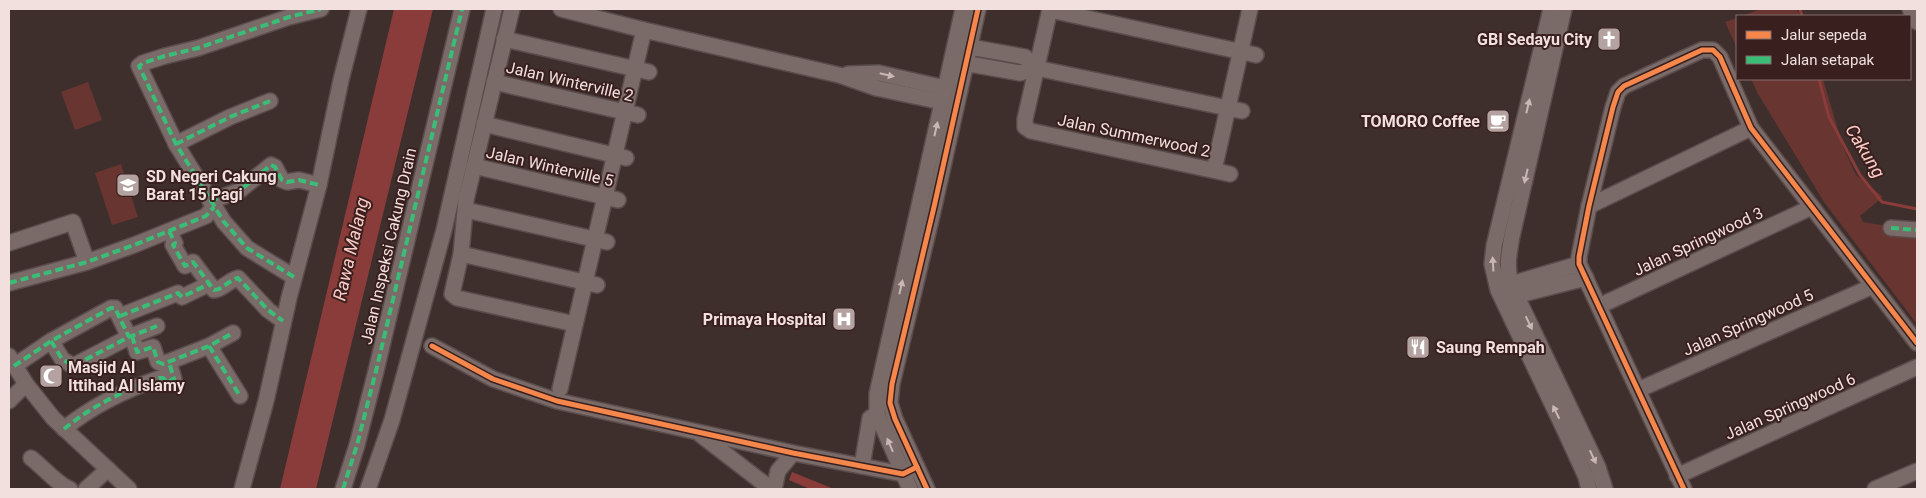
<svg xmlns="http://www.w3.org/2000/svg" width="1926" height="498" font-family="Roboto,sans-serif">
<rect width="100%" height="100%" fill="#3e2f2d"/>
<g fill="#683531">
<path d="M 1761,9 L 1797,9 L 1801,16 L 1741,16 Z"/>
<path d="M 1737,18 L 1737,48 L 1725,22 Z"/>
<path d="M 1751,79 L 1823,79 L 1843,147 L 1856,175 L 1883,197 L 1860,216 L 1863,222 L 1917,231 L 1917,324 L 1824,202 L 1758,94 Z"/>
<path d="M 88,82 L 102,120 L 75,130 L 61,92 Z"/>
<path d="M 121,164 L 138,217 L 112,225 L 95,173 Z"/>
</g>
<g fill="#893c39">
<path d="M 394,9 L 433,9 L 316,489 L 280,489 Z"/>
<path d="M 792,472 L 834,489 L 810,489 L 789,480 Z"/>
</g>
<g fill="none" stroke-linecap="round" stroke-linejoin="round">
<g stroke="#893c39" stroke-width="3">
<path d="M 1800,9 L 1802,16"/>
<path d="M 1819,79 L 1829,117 L 1860,175 L 1882,202 L 1917,209"/>
</g>
<g stroke="#594c4b" stroke-width="18">
<g id="minor">
<path d="M 512,9 L 466,200 L 461,254 L 452,294 L 457,298 L 575,324"/>
<path d="M 561,9 L 644,30 L 839,75 L 876,88 L 942,102"/>
<path d="M 1050,9 L 1025,119 L 1025,127 L 1031,131 L 1230,174"/>
<path d="M 1551,9 L 1494,246 L 1492,264 L 1498,290 L 1565,431 L 1586,477 L 1589,489"/>
<path d="M 1564,9 L 1512,236 C 1509,253 1506,267 1511,284 L 1598,467 L 1605,489"/>
<path d="M 1910,9 L 1917,22"/>
<path d="M 1050,10 L 1256,55"/>
<path d="M 504,39 L 649,72"/>
<path d="M 959,45 L 1025,57 L 1036,68"/>
<path d="M 958,62 L 1020,73 L 1036,68 L 1242,111"/>
<path d="M 848,74 L 879,73 L 945,88"/>
<path d="M 494,82 L 638,115"/>
<path d="M 484,124 L 626,158"/>
<path d="M 176,144 L 230,117 L 270,101"/>
<path d="M 474,166 L 618,200"/>
<path d="M 1214,170 L 1250,9"/>
<path d="M 210,201 L 239,191 L 271,165 L 275,167 L 282,180 L 287,182 L 299,180 L 319,185"/>
<path d="M 1589,206 L 1751,128"/>
<path d="M 466,210 L 607,242"/>
<path d="M 1891,228 L 1917,230"/>
<path d="M 169,231 L 175,243 L 173,245 L 185,266 L 193,262 L 214,290 C 222,290 229,280 238,278 L 268,310 L 283,321"/>
<path d="M 9,243 L 73,222 L 87,262"/>
<path d="M 461,254 L 597,285"/>
<path d="M 294,277 L 247,248 L 224,222 L 176,144 L 139,66 L 143,63 L 165,56 L 198,48 L 289,17 L 321,9"/>
<path d="M 9,283 L 87,262 L 134,245 L 206,216 L 214,207"/>
<path d="M 1511,284 L 1579,264"/>
<path d="M 1507,298 L 1586,278"/>
<path d="M 1599,306 L 1812,207"/>
<path d="M 120,316 L 178,293 L 182,297 L 209,284"/>
<path d="M 132,336 L 137,352 L 153,347 L 158,362 L 163,364 L 209,346 L 233,333"/>
<path d="M 51,341 L 62,359 L 73,366 L 129,337 L 157,326"/>
<path d="M 209,346 L 240,396"/>
<path d="M 432,346 L 493,379 L 557,401 L 793,453 L 903,474 L 917,467"/>
<path d="M 9,356 L 26,384 L 53,418 L 129,489"/>
<path d="M 14,366 L 51,341 L 111,308 L 115,308 L 129,337"/>
<path d="M 560,389 L 644,30"/>
<path d="M 1638,390 L 1873,286"/>
<path d="M 9,401 L 26,384"/>
<path d="M 64,429 C 93,405 125,390 160,378 L 163,378 L 167,382 L 174,379 L 169,362"/>
<path d="M 701,435 L 771,489"/>
<path d="M 31,458 C 43,467 58,485 70,489"/>
<path d="M 862,466 L 870,418 L 877,414"/>
<path d="M 1677,476 L 1917,367"/>
<path d="M 86,489 L 108,469"/>
<path d="M 242,489 L 266,401 L 289,298 L 319,185 L 341,80 L 359,9"/>
<path d="M 343,489 L 357,445 L 376,371 L 462,9"/>
<path d="M 368,489 L 392,420 L 444,230 L 494,9"/>
<path d="M 774,489 L 778,471 L 793,453"/>
<path d="M 910,489 L 877,414 L 877,394 L 963,9"/>
<path d="M 927,489 L 895,419 L 890,403 L 892,384 L 934,207 L 978,9"/>
<path d="M 1684,489 L 1579,264 L 1579,257 L 1589,206 L 1613,107 L 1618,92 L 1624,86 L 1702,50 L 1713,50 L 1720,57 L 1751,128 L 1917,343"/>
<path d="M 1875,489 L 1917,471"/>
</g>
</g>
<use href="#minor" stroke="#7a6b69" stroke-width="15"/>
<g stroke="#3abd76" stroke-width="4" stroke-dasharray="8 4" stroke-linecap="butt">
<path d="M 176,144 L 230,117 L 270,101"/>
<path d="M 210,201 L 239,191 L 271,165 L 275,167 L 282,180 L 287,182 L 299,180 L 319,185"/>
<path d="M 1891,228 L 1917,230"/>
<path d="M 169,231 L 175,243 L 173,245 L 185,266 L 193,262 L 214,290 C 222,290 229,280 238,278 L 268,310 L 283,321"/>
<path d="M 294,277 L 247,248 L 224,222 L 176,144 L 139,66 L 143,63 L 165,56 L 198,48 L 289,17 L 321,9"/>
<path d="M 9,283 L 87,262 L 134,245 L 206,216 L 214,207"/>
<path d="M 120,316 L 178,293 L 182,297 L 209,284"/>
<path d="M 132,336 L 137,352 L 153,347 L 158,362 L 163,364 L 209,346 L 233,333"/>
<path d="M 51,341 L 62,359 L 73,366 L 129,337 L 157,326"/>
<path d="M 209,346 L 240,396"/>
<path d="M 14,366 L 51,341 L 111,308 L 115,308 L 129,337"/>
<path d="M 64,429 C 93,405 125,390 160,378 L 163,378 L 167,382 L 174,379 L 169,362"/>
<path d="M 343,489 L 357,445 L 376,371 L 462,9"/>
</g>
<g stroke="#39201e" stroke-width="8">
<g id="cycleway">
<path d="M 432,346 L 493,379 L 557,401 L 793,453 L 903,474 L 917,467"/>
<path d="M 927,489 L 895,419 L 890,403 L 892,384 L 934,207 L 978,9"/>
<path d="M 1684,489 L 1579,264 L 1579,257 L 1589,206 L 1613,107 L 1618,92 L 1624,86 L 1702,50 L 1713,50 L 1720,57 L 1751,128 L 1917,343"/>
</g>
</g>
<use href="#cycleway" stroke="#f5874c" stroke-width="5"/>
</g>
<defs><path id="oneway-solid" d="M-6-.8H1V-3.2L6.5 0L1 3.2V.8H-6Z" transform="scale(1.25)"/></defs>
<g fill="#c8b7b5">
<use href="#oneway-solid" transform="translate(887 75) rotate(13)"/>
<use href="#oneway-solid" transform="translate(1528 106) rotate(-77)"/>
<use href="#oneway-solid" transform="translate(936 129) rotate(-77)"/>
<use href="#oneway-solid" transform="translate(1526 176) rotate(103)"/>
<use href="#oneway-solid" transform="translate(1493 264) rotate(-93)"/>
<use href="#oneway-solid" transform="translate(901 287) rotate(-77)"/>
<use href="#oneway-solid" transform="translate(1529 323) rotate(64)"/>
<use href="#oneway-solid" transform="translate(1556 412) rotate(-116)"/>
<use href="#oneway-solid" transform="translate(890 445) rotate(-113)"/>
<use href="#oneway-solid" transform="translate(1593 457) rotate(65)"/>
</g>
<defs>
<g id="church-square" transform="scale(1.25)"><rect x="-9" y="-9" width="18" height="18" rx="4" fill="#b3a2a0" stroke="#39201e"/><path d="M-1.2-6h2.4v3.5h3.3v2.4h-3.3V6h-2.4V-.1h-3.3v-2.4h3.3Z" fill="#fff"/></g>
<g id="cafe-square" transform="scale(1.25)"><rect x="-9" y="-9" width="18" height="18" rx="4" fill="#b3a2a0" stroke="#39201e"/><path d="M-5.5-4.5H6V0H3Q3 3.5 0 3.5H-2.5Q-5.5 3.5-5.5 0ZM3-3.2v2h1.7v-2ZM-6 4.5H4V6H-6Z" fill="#fff"/></g>
<g id="school-square" transform="scale(1.25)"><rect x="-9" y="-9" width="18" height="18" rx="4" fill="#b3a2a0" stroke="#39201e"/><path d="M0-5L7-2L0 1L-7-2ZM-4 1L0 2.5L4 1V4Q0 6-4 4Z" fill="#fff"/></g>
<g id="hospital-square" transform="scale(1.25)"><rect x="-9" y="-9" width="18" height="18" rx="4" fill="#b3a2a0" stroke="#39201e"/><path d="M-5-5h3v3.5h4V-5h3V5h-3V1.5h-4V5h-3Z" fill="#fff"/></g>
<g id="restaurant-square" transform="scale(1.25)"><rect x="-9" y="-9" width="18" height="18" rx="4" fill="#b3a2a0" stroke="#39201e"/><path d="M-5-6h1v4h1v-4h1v4h1v-4h1v5L-1.5 .5V6h-2V.5L-5-1ZM5-6V6H3V1.5H1.5Q1.5-4 5-6Z" fill="#fff"/></g>
<g id="mosque-square" transform="scale(1.25)"><rect x="-9" y="-9" width="18" height="18" rx="4" fill="#b3a2a0" stroke="#39201e"/><path d="M3.5-4.9A6 6 0 1 0 3.5 4.9A5 5 0 1 1 3.5-4.9Z" fill="#fff"/></g>
</defs>
<g fill-rule="evenodd">
<use href="#church-square" x="1609" y="39"/>
<use href="#cafe-square" x="1498" y="121"/>
<use href="#school-square" x="128" y="185"/>
<use href="#hospital-square" x="844" y="319"/>
<use href="#restaurant-square" x="1418" y="347"/>
<use href="#mosque-square" x="51" y="376"/>
</g>
<g text-anchor="middle" stroke-width="4" stroke-linejoin="round" paint-order="stroke">
<g font-size="16" font-weight="bold" fill="#f2e0de" stroke="#39201e" text-anchor="end">
<text x="1592" y="45">GBI Sedayu City</text>
<text x="1480" y="127">TOMORO Coffee</text>
<text x="146" y="182" text-anchor="start">SD Negeri Cakung<tspan x="146" dy="18">Barat 15 Pagi</tspan></text>
<text x="826" y="325">Primaya Hospital</text>
<text x="1436" y="353" text-anchor="start">Saung Rempah</text>
<text x="68" y="373" text-anchor="start">Masjid Al<tspan x="68" dy="18">Ittihad Al Islamy</tspan></text>
</g>
<g font-size="16" fill="#f2e0de" stroke="#39201e">
<text transform="translate(570 81) rotate(13)" y="6">Jalan Winterville 2</text>
<text transform="translate(1134 135) rotate(12)" y="6">Jalan Summerwood 2</text>
<text transform="translate(550 166) rotate(13)" y="6">Jalan Winterville 5</text>
<text transform="translate(1698 241) rotate(-25)" y="6">Jalan Springwood 3</text>
<text transform="translate(388 246) rotate(-77)" y="6">Jalan Inspeksi Cakung Drain</text>
<text transform="translate(1748 322) rotate(-24)" y="6">Jalan Springwood 5</text>
<text transform="translate(1790 406) rotate(-24)" y="6">Jalan Springwood 6</text>
</g>
<g font-size="18" font-style="italic" fill="#fdcbc6" stroke="#39201e">
<text transform="translate(1865 151) rotate(59)" y="6">Cakung</text>
<text transform="translate(351 249) rotate(-77)" y="6">Rawa Malang</text>
</g>
</g>
<rect width="1926" height="498" fill="none" stroke="#f2e0de" stroke-width="20"/>
<rect x="1736" y="15" width="175" height="65" fill="#39201e" stroke="#836d6b"/>
<rect x="1746" y="31" width="25" height="8" fill="#f5874c" stroke="#836d6b"/>
<text x="1781" y="40" font-size="15" fill="#f2e0de">Jalur sepeda</text>
<rect x="1746" y="56" width="25" height="8" fill="#3abd76" stroke="#836d6b"/>
<text x="1781" y="65" font-size="15" fill="#f2e0de">Jalan setapak</text>
</svg>
